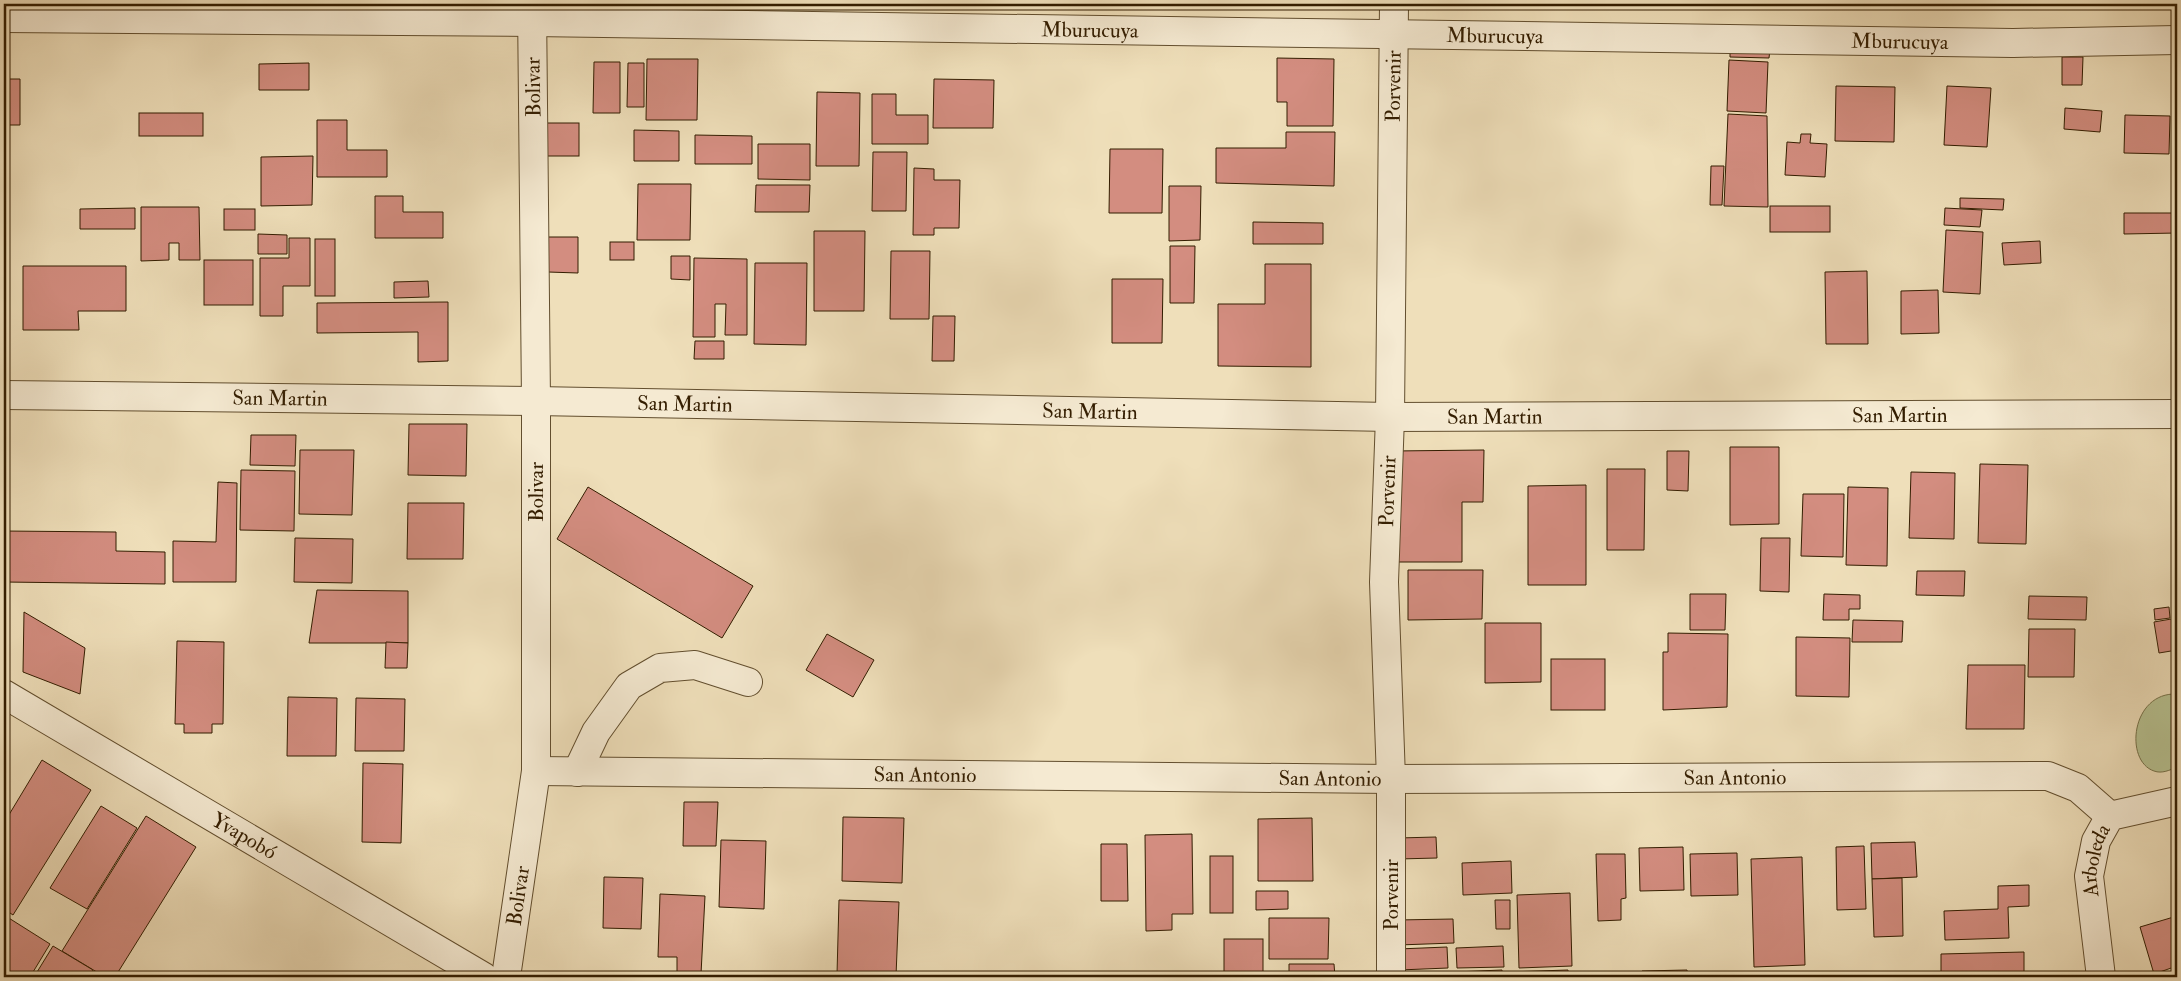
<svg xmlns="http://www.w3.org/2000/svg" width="2181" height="981" font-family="'IM FELL Double Pica',serif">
<rect width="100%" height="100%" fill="#efdfba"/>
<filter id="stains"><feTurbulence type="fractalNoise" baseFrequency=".004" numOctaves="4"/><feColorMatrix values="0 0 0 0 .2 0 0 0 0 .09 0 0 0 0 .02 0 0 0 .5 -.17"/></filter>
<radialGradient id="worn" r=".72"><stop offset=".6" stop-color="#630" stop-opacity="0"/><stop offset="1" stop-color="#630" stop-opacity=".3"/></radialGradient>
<path fill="#b7c291" stroke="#757048" d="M 2177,694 L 2177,767 C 2170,770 2162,774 2154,771 C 2124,761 2131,692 2177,694 Z"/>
<g fill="#d38d80" stroke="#331d00">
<path d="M 1730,48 L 1770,49 L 1769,58 L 1730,57 Z"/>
<path d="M 2062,57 L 2083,57 L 2082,85 L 2062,85 Z"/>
<path d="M 1277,58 L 1334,59 L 1333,126 L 1287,126 L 1287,102 L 1277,102 Z"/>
<path d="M 647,59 L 698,59 L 697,120 L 646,120 Z"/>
<path d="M 1729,60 L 1768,62 L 1766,113 L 1727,111 Z"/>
<path d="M 594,62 L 620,62 L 620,113 L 593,113 Z"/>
<path d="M 309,63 L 309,90 L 259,90 L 259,64 Z"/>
<path d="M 628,63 L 644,63 L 644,107 L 627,107 Z"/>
<path d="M 4,72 L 7,72 L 7,79 L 20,79 L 20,125 L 7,125 L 7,137 L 4,137 Z"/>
<path d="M 934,79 L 994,80 L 993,128 L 933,128 Z"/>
<path d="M 1836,86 L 1895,87 L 1894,142 L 1835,141 Z"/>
<path d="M 1947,86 L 1991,88 L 1987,147 L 1944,145 Z"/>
<path d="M 817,92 L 860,93 L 859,166 L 816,166 Z"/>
<path d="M 872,94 L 896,94 L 896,115 L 928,115 L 928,144 L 872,144 Z"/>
<path d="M 2065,108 L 2102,111 L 2100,132 L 2064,129 Z"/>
<rect x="139" y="113" width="64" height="23"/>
<path d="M 1728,114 L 1767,116 L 1768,207 L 1724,206 Z"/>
<path d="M 2125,115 L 2170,116 L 2169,154 L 2124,153 Z"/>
<path d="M 317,120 L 347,120 L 347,150 L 387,150 L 387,177 L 317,177 Z"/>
<rect x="543" y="123" width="36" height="33"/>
<path d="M 634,130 L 679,131 L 679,161 L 634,161 Z"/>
<path d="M 1286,132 L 1335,132 L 1334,186 L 1216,183 L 1216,148 L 1286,148 Z"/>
<path d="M 1801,134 L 1811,134 L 1810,143 L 1827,144 L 1825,177 L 1785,175 L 1787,142 L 1800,143 Z"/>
<path d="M 695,135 L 752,136 L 752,164 L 695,164 Z"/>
<path d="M 758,144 L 810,144 L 810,180 L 758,179 Z"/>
<path d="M 1110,149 L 1163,149 L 1162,213 L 1109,213 Z"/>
<path d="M 873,152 L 907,152 L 906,211 L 872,211 Z"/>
<path d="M 313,156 L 312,205 L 261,206 L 261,157 Z"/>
<path d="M 1711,166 L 1724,166 L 1722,205 L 1710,205 Z"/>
<path d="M 914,168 L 934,169 L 934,180 L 960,180 L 959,228 L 934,228 L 934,235 L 913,235 Z"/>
<path d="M 638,184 L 691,184 L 690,240 L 637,240 Z"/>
<path d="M 756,185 L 810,185 L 809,212 L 755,212 Z"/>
<path d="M 1169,186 L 1201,186 L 1200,240 L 1169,241 Z"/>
<path d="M 375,196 L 403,196 L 403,212 L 443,212 L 443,238 L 375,238 Z"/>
<path d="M 1960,198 L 2004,199 L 2003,210 L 1960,208 Z"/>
<rect x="1770" y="206" width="60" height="26"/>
<path d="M 141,207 L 199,207 L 200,260 L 179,260 L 179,243 L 169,243 L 169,260 L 141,261 Z"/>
<path d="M 135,208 L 135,229 L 80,229 L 80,209 Z"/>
<path d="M 1945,208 L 1982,210 L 1980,227 L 1944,225 Z"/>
<rect x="224" y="209" width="31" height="21"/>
<path d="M 2124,213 L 2177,213 L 2177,233 L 2124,234 Z"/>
<path d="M 1253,222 L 1323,223 L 1323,244 L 1253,244 Z"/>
<path d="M 1946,230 L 1983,232 L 1980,294 L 1943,292 Z"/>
<path d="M 814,231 L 865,231 L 864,311 L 814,311 Z"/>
<path d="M 258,234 L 287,235 L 287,254 L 258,254 Z"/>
<path d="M 548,237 L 578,237 L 578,273 L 548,272 Z"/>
<path d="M 289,238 L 310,238 L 310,286 L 283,286 L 283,316 L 260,316 L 260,258 L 289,258 Z"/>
<rect x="315" y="239" width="20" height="57"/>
<path d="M 2040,241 L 2041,263 L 2004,265 L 2002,243 Z"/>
<rect x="610" y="242" width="24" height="18"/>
<path d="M 1170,246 L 1195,246 L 1194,303 L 1170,303 Z"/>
<path d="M 891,251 L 930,251 L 929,319 L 890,319 Z"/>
<path d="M 671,256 L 690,256 L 690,280 L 671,279 Z"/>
<path d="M 694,258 L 747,259 L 747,335 L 725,335 L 726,304 L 715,304 L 715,337 L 693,337 Z"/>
<rect x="204" y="260" width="49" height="45"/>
<path d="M 755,263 L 807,263 L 806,345 L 754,344 Z"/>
<path d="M 1265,264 L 1311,264 L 1311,367 L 1218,366 L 1218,304 L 1265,304 Z"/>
<path d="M 23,266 L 126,266 L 126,311 L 78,311 L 79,330 L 23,330 Z"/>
<path d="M 1867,271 L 1868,344 L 1826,344 L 1825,272 Z"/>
<path d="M 1112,279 L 1163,279 L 1162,343 L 1112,343 Z"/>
<path d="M 428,281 L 429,297 L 394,298 L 394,282 Z"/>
<path d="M 1938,290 L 1939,333 L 1901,334 L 1901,291 Z"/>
<path d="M 448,302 L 448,361 L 418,362 L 418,332 L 317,333 L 317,303 Z"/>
<path d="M 933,316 L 955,316 L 954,361 L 932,361 Z"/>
<path d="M 695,341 L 724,341 L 724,359 L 694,359 Z"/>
<path d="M 409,424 L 467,424 L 466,476 L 408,475 Z"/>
<path d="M 251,435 L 296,435 L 295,466 L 250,465 Z"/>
<path d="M 1730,447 L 1779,447 L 1779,524 L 1730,525 Z"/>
<path d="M 300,450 L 354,450 L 352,515 L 299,514 Z"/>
<path d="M 1484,450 L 1483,502 L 1462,502 L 1462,562 L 1393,562 L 1393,451 Z"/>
<path d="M 1667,451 L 1689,451 L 1688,491 L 1667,490 Z"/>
<path d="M 1980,464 L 2028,465 L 2026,544 L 1978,543 Z"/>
<path d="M 1607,469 L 1645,469 L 1644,550 L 1607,550 Z"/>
<path d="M 241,470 L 295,471 L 294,531 L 240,530 Z"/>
<path d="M 1911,472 L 1955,473 L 1954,539 L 1909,538 Z"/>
<path d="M 218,482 L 237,483 L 236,582 L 173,582 L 173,541 L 216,542 Z"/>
<path d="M 1586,485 L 1586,585 L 1528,585 L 1528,486 Z"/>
<path d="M 588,487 L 753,586 L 722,638 L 557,539 Z"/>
<path d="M 1848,487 L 1888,488 L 1887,566 L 1846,565 Z"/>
<path d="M 1803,494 L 1844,494 L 1843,557 L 1801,556 Z"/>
<path d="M 408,503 L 464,503 L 463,559 L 407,559 Z"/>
<path d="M 4,531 L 116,532 L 116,551 L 165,552 L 165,584 L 4,582 Z"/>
<path d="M 295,538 L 353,539 L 352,583 L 294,582 Z"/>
<path d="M 1761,538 L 1790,538 L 1789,592 L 1760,591 Z"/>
<path d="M 1408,570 L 1483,570 L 1482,619 L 1408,620 Z"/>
<path d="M 1917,571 L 1965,571 L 1964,596 L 1916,595 Z"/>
<path d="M 317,590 L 408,591 L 408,643 L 309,643 Z"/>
<path d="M 1690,594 L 1726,594 L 1725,630 L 1690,630 Z"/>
<path d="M 1824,594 L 1860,595 L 1860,609 L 1849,609 L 1849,620 L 1823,620 Z"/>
<path d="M 2029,596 L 2087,597 L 2086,620 L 2028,619 Z"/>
<path d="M 2169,607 L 2170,618 L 2155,620 L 2154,609 Z"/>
<path d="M 24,612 L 85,648 L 80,694 L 23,672 Z"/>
<path d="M 2177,618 L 2177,650 L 2159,653 L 2154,622 Z"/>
<path d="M 1853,620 L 1903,621 L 1902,642 L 1852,642 Z"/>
<path d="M 1485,623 L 1541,623 L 1541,682 L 1485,683 Z"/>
<path d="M 2029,629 L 2075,629 L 2074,677 L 2028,677 Z"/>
<path d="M 1668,633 L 1728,634 L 1727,707 L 1663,710 L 1663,652 L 1668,652 Z"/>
<path d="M 827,634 L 874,660 L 853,697 L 806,670 Z"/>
<path d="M 1796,637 L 1850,638 L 1849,697 L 1796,696 Z"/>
<path d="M 177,641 L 224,642 L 223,724 L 212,724 L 212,733 L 184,733 L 184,724 L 175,724 Z"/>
<path d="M 386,642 L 408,643 L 407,668 L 385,668 Z"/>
<rect x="1551" y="659" width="54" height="51"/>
<path d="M 1968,665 L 2025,665 L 2024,729 L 1966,729 Z"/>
<path d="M 288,697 L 337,698 L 336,756 L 287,756 Z"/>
<path d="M 356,698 L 405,699 L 404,751 L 355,751 Z"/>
<path d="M 42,760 L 91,790 L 13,915 L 4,909 L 4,823 Z"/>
<path d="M 363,763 L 403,764 L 401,843 L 362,842 Z"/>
<path d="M 684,802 L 718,802 L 716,846 L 683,846 Z"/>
<path d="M 101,806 L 137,828 L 87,909 L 50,888 Z"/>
<path d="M 146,816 L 196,847 L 115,977 L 105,977 L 62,951 Z"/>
<path d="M 843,817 L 904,818 L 902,883 L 842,881 Z"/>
<path d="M 1312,818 L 1313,881 L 1258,881 L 1258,819 Z"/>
<path d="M 1192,834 L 1193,914 L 1172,914 L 1172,930 L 1146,931 L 1145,835 Z"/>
<path d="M 1436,837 L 1437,858 L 1398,859 L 1398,838 Z"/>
<path d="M 721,840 L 766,841 L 764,909 L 719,907 Z"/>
<path d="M 1915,842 L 1917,877 L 1872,879 L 1871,843 Z"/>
<path d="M 1101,844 L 1127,844 L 1128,901 L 1101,901 Z"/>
<path d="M 1864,846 L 1866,909 L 1837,910 L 1836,847 Z"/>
<path d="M 1683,847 L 1684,890 L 1640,891 L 1639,848 Z"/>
<path d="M 1737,853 L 1738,895 L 1691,896 L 1690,854 Z"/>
<path d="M 1596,854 L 1625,854 L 1626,898 L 1621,899 L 1621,920 L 1598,921 Z"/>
<rect x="1210" y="856" width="23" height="57"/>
<path d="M 1802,857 L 1805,965 L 1754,967 L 1751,859 Z"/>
<path d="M 1511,861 L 1512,893 L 1463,895 L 1462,863 Z"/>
<path d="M 604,877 L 643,878 L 641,929 L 603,928 Z"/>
<path d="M 1902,878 L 1903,936 L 1874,937 L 1872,879 Z"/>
<path d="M 2029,885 L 2029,906 L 2008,907 L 2009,938 L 1945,940 L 1944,911 L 1998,909 L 1998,886 Z"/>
<path d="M 1256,891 L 1288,891 L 1288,909 L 1256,910 Z"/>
<path d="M 1570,893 L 1572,966 L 1519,968 L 1517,895 Z"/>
<path d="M 660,894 L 705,896 L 701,974 L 677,974 L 677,957 L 658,957 Z"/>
<path d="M 839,900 L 899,902 L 896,976 L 837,974 Z"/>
<path d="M 1495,900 L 1510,900 L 1510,929 L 1496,929 Z"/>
<path d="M 4,915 L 50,944 L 30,977 L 4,977 Z"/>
<path d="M 2177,916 L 2177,966 L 2154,974 L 2140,927 Z"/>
<path d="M 1269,918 L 1329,918 L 1328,959 L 1269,959 Z"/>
<path d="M 1453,919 L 1454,943 L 1398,945 L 1397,920 Z"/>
<rect x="1224" y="939" width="39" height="37"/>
<path d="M 53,946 L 93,970 L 89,977 L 34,977 Z"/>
<path d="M 1503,946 L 1504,967 L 1457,968 L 1456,948 Z"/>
<path d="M 1447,947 L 1448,968 L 1399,970 L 1398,949 Z"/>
<path d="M 2024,952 L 2024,977 L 1941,977 L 1941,954 Z"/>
<path d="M 1289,964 L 1334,964 L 1335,977 L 1289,977 Z"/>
<path d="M 1502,970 L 1502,977 L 1455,977 L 1455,972 Z"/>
<path d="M 1568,970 L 1568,977 L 1508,977 L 1508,972 Z"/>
<path d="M 1687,970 L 1688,977 L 1643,977 L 1642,971 Z"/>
</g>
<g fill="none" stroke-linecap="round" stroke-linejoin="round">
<g stroke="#624e2e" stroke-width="30">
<g id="minor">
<path id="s1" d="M 4,18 L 532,22 L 2013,43 L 2177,40"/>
<path id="s2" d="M 4,395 L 536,401 L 1390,417 L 2177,414"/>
<path id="s3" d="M 4,694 L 484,977"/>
<path id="s4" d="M 536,771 L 1391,779 L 2048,776 L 2078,788 L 2110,816"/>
<path d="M 577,772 L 596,732 L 629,686 L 660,668 L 695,665 L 748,682"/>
<path id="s5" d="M 506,977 L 536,771 L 536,401 L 532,5"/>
<path id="s6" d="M 1391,977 L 1391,779 L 1384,582 L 1390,417 L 1394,4"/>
<path id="s7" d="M 2101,977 L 2089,876 L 2096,841 L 2110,816 L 2177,801"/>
</g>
</g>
<use href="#minor" stroke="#f5ead2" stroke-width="28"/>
</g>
<g text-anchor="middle" stroke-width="4.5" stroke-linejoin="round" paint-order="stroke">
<g font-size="21" fill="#331d00" stroke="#f5ead2">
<text dy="7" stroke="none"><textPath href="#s1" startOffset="1086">Mburucuya</textPath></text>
<text dy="7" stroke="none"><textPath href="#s1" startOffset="1491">Mburucuya</textPath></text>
<text dy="7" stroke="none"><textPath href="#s1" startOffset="1896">Mburucuya</textPath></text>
<text dy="7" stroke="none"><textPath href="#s6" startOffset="891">Porvenir</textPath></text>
<text transform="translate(533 87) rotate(-91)" y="7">Bolivar</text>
<text dy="7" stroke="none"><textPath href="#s2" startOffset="276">San Martin</textPath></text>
<text dy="7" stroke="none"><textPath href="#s2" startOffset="681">San Martin</textPath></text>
<text dy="7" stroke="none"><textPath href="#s2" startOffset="1086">San Martin</textPath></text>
<text dy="7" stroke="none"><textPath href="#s2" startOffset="1896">San Martin</textPath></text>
<text dy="7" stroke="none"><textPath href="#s2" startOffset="1491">San Martin</textPath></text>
<text dy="7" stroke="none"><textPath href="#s6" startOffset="486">Porvenir</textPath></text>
<text transform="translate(536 492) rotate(-90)" y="7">Bolivar</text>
<text dy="7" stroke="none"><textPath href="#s4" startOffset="389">San Antonio</textPath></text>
<text dy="7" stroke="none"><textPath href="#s4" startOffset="1199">San Antonio</textPath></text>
<text dy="7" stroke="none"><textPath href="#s4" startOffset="794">San Antonio</textPath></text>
<text dy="7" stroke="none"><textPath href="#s3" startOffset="279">Yvapobó</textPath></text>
<text dy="7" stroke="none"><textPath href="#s7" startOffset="118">Arboleda</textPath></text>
<text dy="7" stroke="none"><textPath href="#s5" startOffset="82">Bolivar</textPath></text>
<text transform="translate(1391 895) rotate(-90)" y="7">Porvenir</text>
</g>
</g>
<rect width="2181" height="981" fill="none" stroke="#efdfba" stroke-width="20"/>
<rect x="5" y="5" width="2171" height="971" fill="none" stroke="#331d00" stroke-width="2.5"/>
<rect x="10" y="10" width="2161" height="961" fill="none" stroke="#331d00"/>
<rect width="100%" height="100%" filter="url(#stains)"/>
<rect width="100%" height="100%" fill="url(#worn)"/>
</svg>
